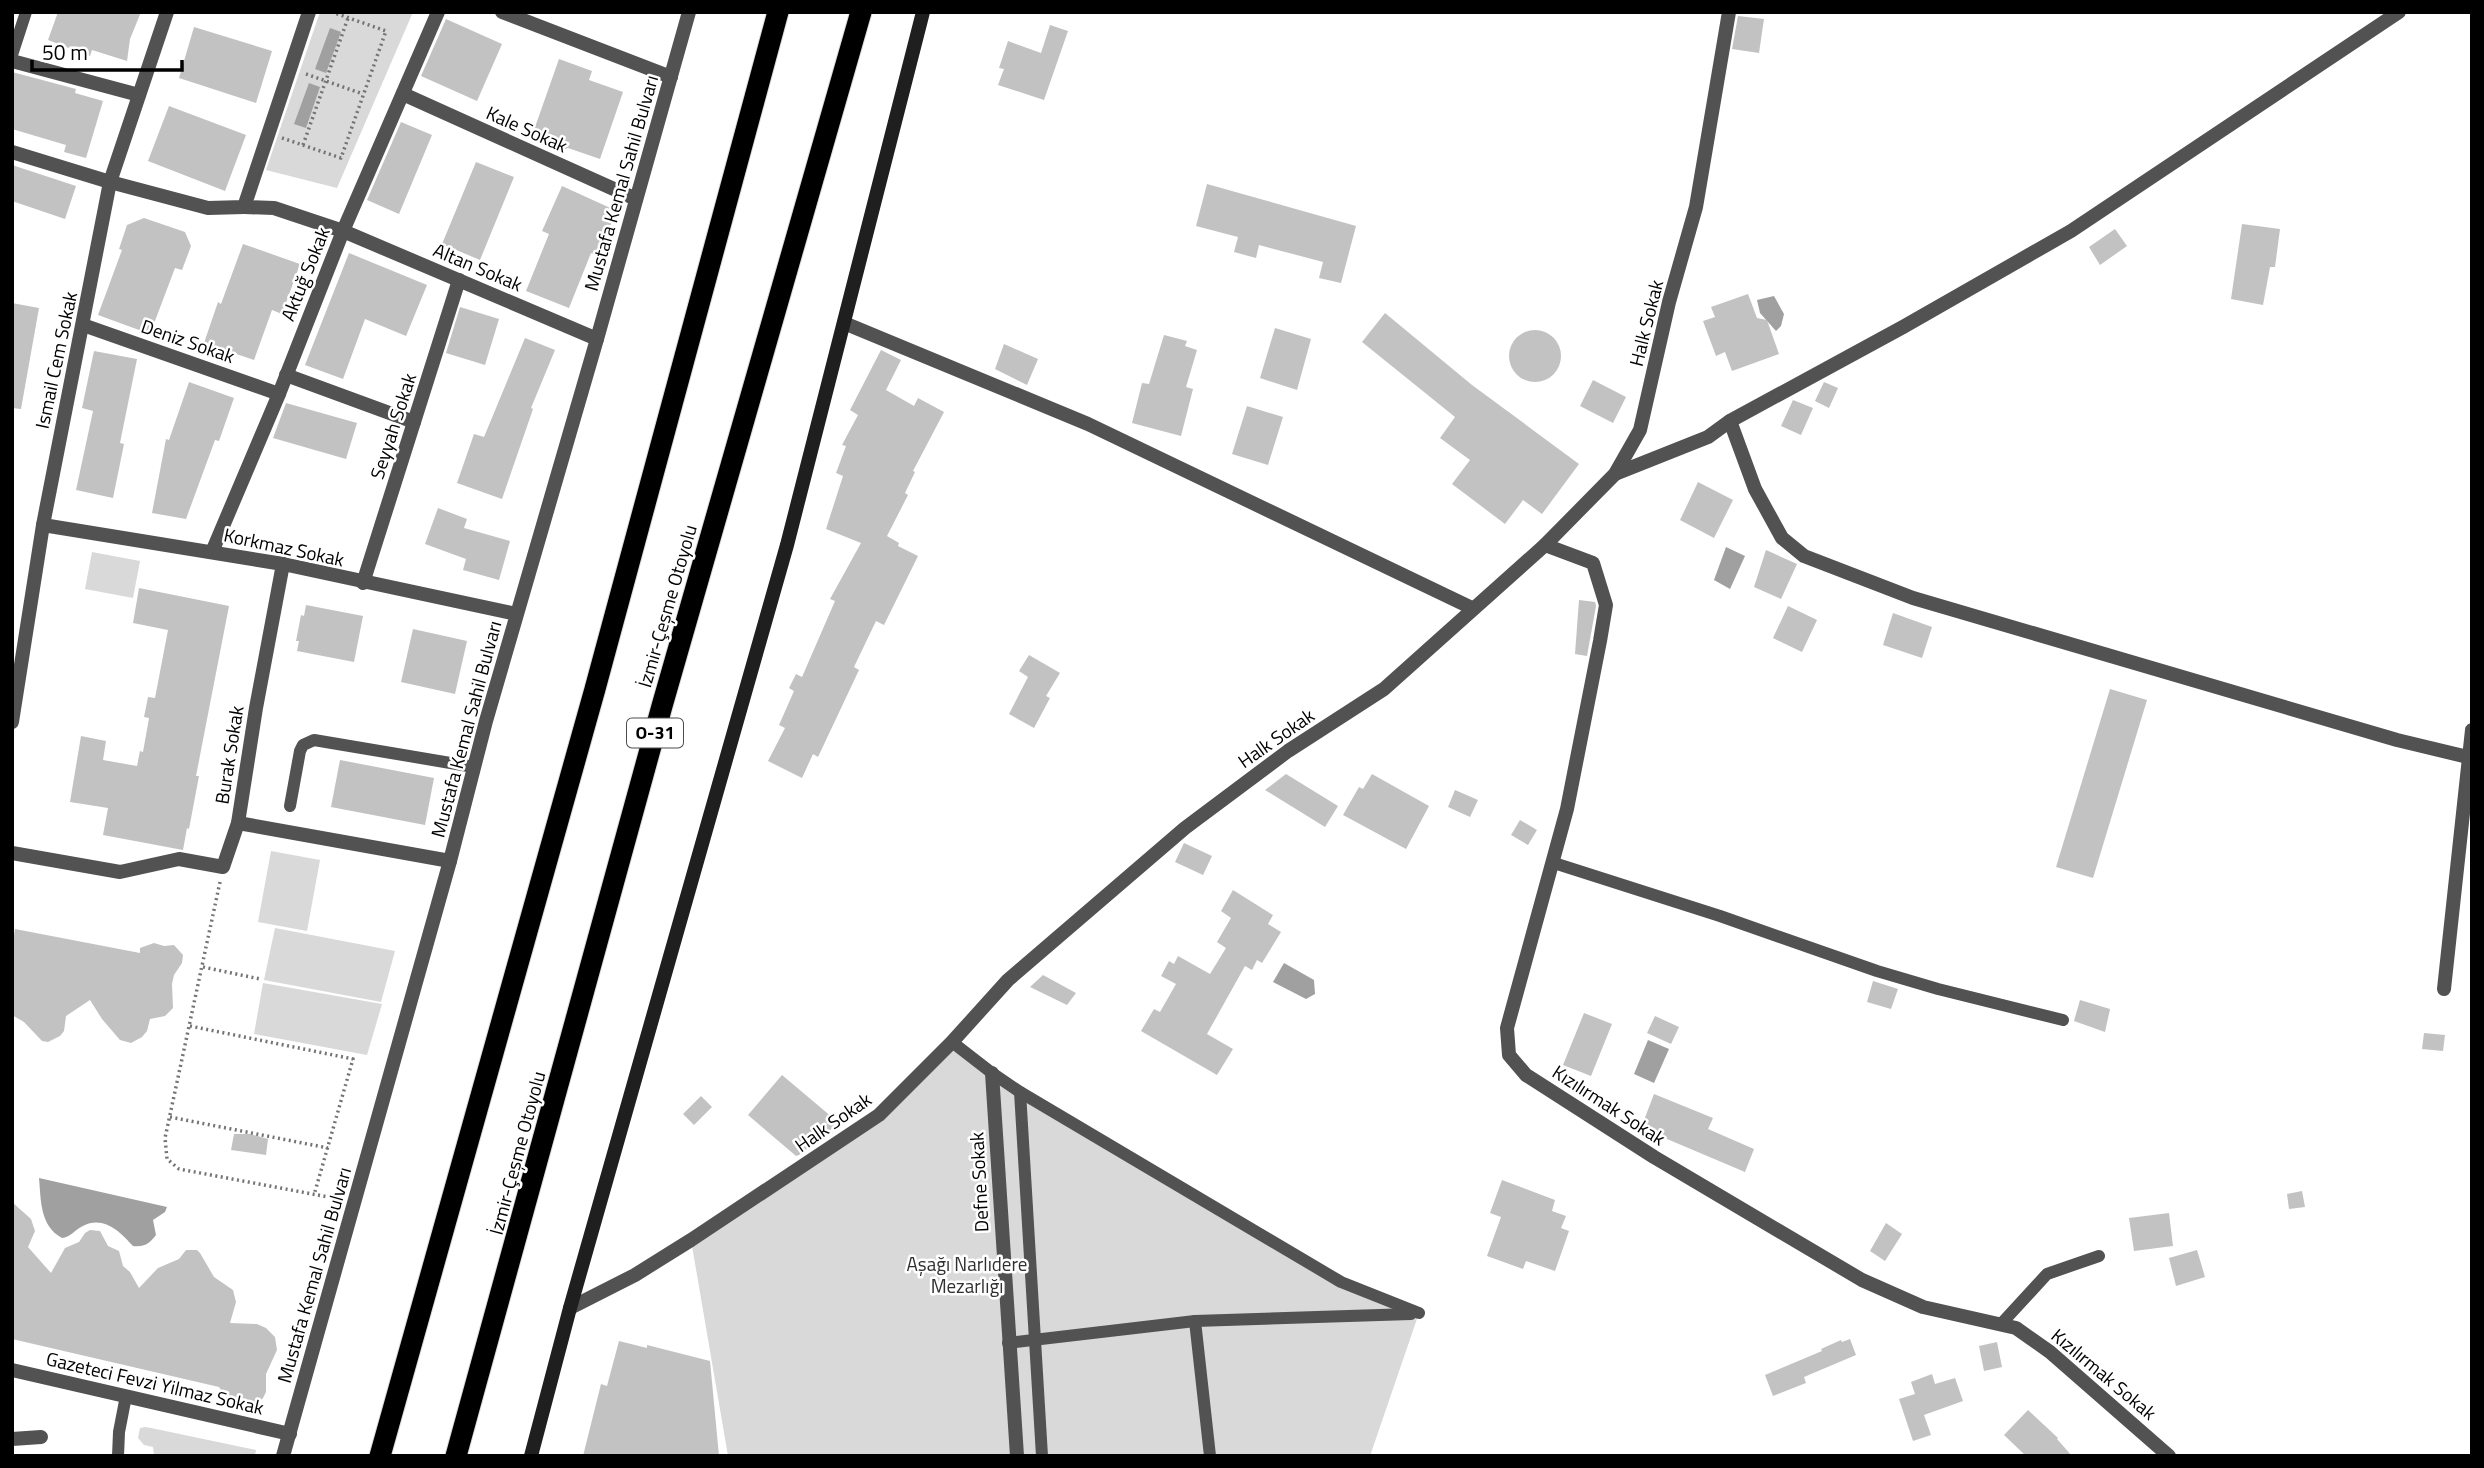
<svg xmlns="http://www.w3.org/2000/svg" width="2484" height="1468" font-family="'Titillium Web',sans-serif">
<rect width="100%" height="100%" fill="#fff"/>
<g fill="#d9d9d9">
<path d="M 320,12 L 413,12 L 337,188 L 266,170 Z"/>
<path d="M 92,552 L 140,561 L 133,598 L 85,589 Z"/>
<path d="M 271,851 L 320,860 L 307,931 L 258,922 Z"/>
<path d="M 275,928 L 395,951 L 381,1002 L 264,980 Z"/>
<path d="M 263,983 L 382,1004 L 367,1055 L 254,1034 Z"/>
<path d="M 952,1042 L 992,1073 L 1341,1282 L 1419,1313 L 1370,1456 L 728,1456 L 691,1240 L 879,1115 Z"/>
<path d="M 145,1427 L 151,1428 L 256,1450 L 255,1456 L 154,1456 L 153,1447 L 144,1445 L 138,1438 L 140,1428 Z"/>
</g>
<g fill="#a0a0a0">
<path d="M 330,28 L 341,32 L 326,73 L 315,69 Z"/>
<path d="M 309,83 L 320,87 L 306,128 L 294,124 Z"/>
<path d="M 1774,296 L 1784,314 L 1781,326 L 1776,331 L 1760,313 L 1757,300 Z"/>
<path d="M 1726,547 L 1745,556 L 1730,589 L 1714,580 Z"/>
<path d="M 1284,963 L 1314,980 L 1315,994 L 1306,999 L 1273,982 Z"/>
<path d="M 1648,1040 L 1669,1049 L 1654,1083 L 1634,1074 Z"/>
<path d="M 39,1178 L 167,1207 L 165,1212 L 153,1220 L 156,1235 C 149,1244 145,1247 133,1246 C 120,1231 102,1214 81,1227 C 74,1231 70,1237 62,1238 C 40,1226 41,1201 39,1178 Z"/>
</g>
<g fill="#c2c2c2">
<path d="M 58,12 L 141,12 L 130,39 L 127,61 L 92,50 L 90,56 L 48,40 Z"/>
<path d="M 1738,16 L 1764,19 L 1759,53 L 1732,49 Z"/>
<path d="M 446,19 L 502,44 L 477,101 L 421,76 Z"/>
<path d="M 1050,25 L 1068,31 L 1044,100 L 998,85 L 1004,69 L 999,68 L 1008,41 L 1041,53 Z"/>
<path d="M 194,27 L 272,51 L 256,103 L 179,78 Z"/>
<path d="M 559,59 L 592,71 L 589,80 L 623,92 L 600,159 L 568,148 L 560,151 L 534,130 Z"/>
<path d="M 12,72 L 76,89 L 75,93 L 103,101 L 86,158 L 64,152 L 66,145 L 12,129 Z"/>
<path d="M 169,106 L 246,135 L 225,191 L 148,161 Z"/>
<path d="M 401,122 L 432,135 L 399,214 L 367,200 Z"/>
<path d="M 476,162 L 514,177 L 480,260 L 442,244 Z"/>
<path d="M 12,165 L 76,186 L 65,219 L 12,201 Z"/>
<path d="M 1207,184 L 1356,226 L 1341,283 L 1319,278 L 1323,262 L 1259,245 L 1256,258 L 1234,252 L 1238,237 L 1196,226 Z"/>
<path d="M 562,186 L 617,211 L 596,256 L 591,253 L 569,308 L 526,291 L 549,234 L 542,231 Z"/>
<path d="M 144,218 L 185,232 L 191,246 L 182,270 L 175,268 L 150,334 L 98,315 L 122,250 L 119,249 L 127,225 Z"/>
<path d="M 2242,224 L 2280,229 L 2275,267 L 2270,267 L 2263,305 L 2231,299 Z"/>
<path d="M 2115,229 L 2127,246 L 2100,265 L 2089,247 Z"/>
<path d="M 243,244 L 300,264 L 282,314 L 272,310 L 254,360 L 204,343 L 218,302 L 221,304 Z"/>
<path d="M 349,253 L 427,285 L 406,336 L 365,319 L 343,379 L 305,365 Z"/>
<path d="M 1748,294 L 1757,318 L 1767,320 L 1779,354 L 1732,371 L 1725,352 L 1716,356 L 1703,321 L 1715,317 L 1711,307 Z"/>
<path d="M 12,303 L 39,308 L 21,409 L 12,408 Z"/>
<path d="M 460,307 L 499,319 L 485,365 L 446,353 Z"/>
<path d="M 1385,313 L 1472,385 L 1579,464 L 1542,514 L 1523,500 L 1505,524 L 1452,484 L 1470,460 L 1440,438 L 1455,417 L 1362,342 Z"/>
<path d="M 1275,328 L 1311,339 L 1297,390 L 1260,378 Z"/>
<circle cx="1535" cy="356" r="26"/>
<path d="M 1164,335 L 1187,341 L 1185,346 L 1197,350 L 1186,387 L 1193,389 L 1181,436 L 1132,423 L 1142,383 L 1149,384 Z"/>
<path d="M 525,338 L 555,350 L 531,408 L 533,409 L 502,499 L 457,483 L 474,434 L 484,437 Z"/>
<path d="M 1004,344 L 1038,359 L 1027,385 L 995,369 Z"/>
<path d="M 881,350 L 901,360 L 886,390 L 914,406 L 918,398 L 944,412 L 913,471 L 915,472 L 905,493 L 908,495 L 887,536 L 899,543 L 898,546 L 918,556 L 884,625 L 876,621 L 854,667 L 859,670 L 818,757 L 813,754 L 802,778 L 768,761 L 785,728 L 779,725 L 794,691 L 789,688 L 796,674 L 802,677 L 835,601 L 830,599 L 861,543 L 826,529 L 843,476 L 836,473 L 846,446 L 842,445 L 858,415 L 850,410 Z"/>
<path d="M 94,351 L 137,359 L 120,443 L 124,444 L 113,498 L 76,490 L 93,411 L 82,408 Z"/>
<path d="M 1593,380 L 1626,397 L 1613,423 L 1580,406 Z"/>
<path d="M 189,382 L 234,398 L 219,441 L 215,440 L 186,519 L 152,513 L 166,439 L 169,440 Z"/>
<path d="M 1824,382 L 1838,388 L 1829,408 L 1815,401 Z"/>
<path d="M 1793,400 L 1813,408 L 1801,435 L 1781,426 Z"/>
<path d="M 286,403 L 357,423 L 346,459 L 273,438 Z"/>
<path d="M 1247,406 L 1283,417 L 1268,465 L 1232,454 Z"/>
<path d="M 1698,482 L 1733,500 L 1714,538 L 1680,520 Z"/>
<path d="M 438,508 L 467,519 L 464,528 L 510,541 L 499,580 L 463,570 L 466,559 L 425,544 Z"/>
<path d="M 1766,550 L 1797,564 L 1781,599 L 1754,587 Z"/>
<path d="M 139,588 L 229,606 L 196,776 L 199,776 L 189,829 L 187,828 L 183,850 L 103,835 L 108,808 L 70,802 L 81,736 L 106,741 L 103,760 L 137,766 L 140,751 L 143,752 L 149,718 L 144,717 L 148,697 L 155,698 L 168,630 L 133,623 Z"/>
<path d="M 1579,600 L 1595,602 L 1596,606 L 1587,656 L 1575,654 Z"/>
<path d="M 306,605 L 363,616 L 354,662 L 297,651 L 299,641 L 296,641 L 301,615 L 304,616 Z"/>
<path d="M 1788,606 L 1817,620 L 1802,652 L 1773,638 Z"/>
<path d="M 1893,613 L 1932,627 L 1922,658 L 1883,645 Z"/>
<path d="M 413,629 L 467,641 L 455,694 L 401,682 Z"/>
<path d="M 1029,655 L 1060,673 L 1046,696 L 1050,698 L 1034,728 L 1009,714 L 1028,677 L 1019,671 Z"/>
<path d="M 2110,689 L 2147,700 L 2093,878 L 2056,867 Z"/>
<path d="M 340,760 L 434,778 L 425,825 L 331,807 Z"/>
<path d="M 1286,774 L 1338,806 L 1325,827 L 1265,790 Z"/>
<path d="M 1372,774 L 1429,806 L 1406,849 L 1343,815 L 1359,787 L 1363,789 Z"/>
<path d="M 1455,790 L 1478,800 L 1470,817 L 1448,807 Z"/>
<path d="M 1520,820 L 1537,830 L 1528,845 L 1511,835 Z"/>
<path d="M 1184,843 L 1212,856 L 1203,875 L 1175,862 Z"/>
<path d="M 1233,890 L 1273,915 L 1268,924 L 1281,932 L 1262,963 L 1257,960 L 1252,970 L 1245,966 L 1207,1034 L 1233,1049 L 1217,1075 L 1141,1031 L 1154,1009 L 1160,1012 L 1176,984 L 1161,976 L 1169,961 L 1174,964 L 1178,956 L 1210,974 L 1226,948 L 1217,942 L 1231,918 L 1221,911 Z"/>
<path d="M 15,929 L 140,953 L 140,948 L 154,943 L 164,946 L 174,945 L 183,955 L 182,963 L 174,975 L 172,984 L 173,1008 L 165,1016 L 150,1019 L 147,1031 L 142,1037 L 131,1043 L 120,1040 L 102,1019 L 90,1000 L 66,1016 L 64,1031 L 60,1036 L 48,1042 L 42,1041 L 24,1022 L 12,1015 L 12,947 Z"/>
<path d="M 1043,975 L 1076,993 L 1067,1005 L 1030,987 Z"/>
<path d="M 1873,981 L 1898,989 L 1891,1009 L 1867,1002 Z"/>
<path d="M 2080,1000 L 2110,1009 L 2105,1032 L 2074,1021 Z"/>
<path d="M 1584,1013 L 1612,1024 L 1591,1076 L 1563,1065 Z"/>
<path d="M 1655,1016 L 1679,1027 L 1671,1044 L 1647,1033 Z"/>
<path d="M 2424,1033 L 2445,1035 L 2443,1051 L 2422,1049 Z"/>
<path d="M 782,1075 L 839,1123 L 799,1155 L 796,1156 L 748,1115 Z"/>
<path d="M 1654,1094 L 1713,1118 L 1708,1129 L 1754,1149 L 1745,1172 L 1641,1128 Z"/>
<path d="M 701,1096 L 712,1107 L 694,1125 L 683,1114 Z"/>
<path d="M 234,1134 L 250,1134 L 268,1139 L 266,1155 L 231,1150 Z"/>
<path d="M 1502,1180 L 1555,1200 L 1552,1211 L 1566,1216 L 1561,1228 L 1569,1231 L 1555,1271 L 1526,1261 L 1523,1269 L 1487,1256 L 1501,1217 L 1490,1213 Z"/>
<path d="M 2302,1191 L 2305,1207 L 2289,1209 L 2287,1194 Z"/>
<path d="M 12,1202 L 31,1219 L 35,1231 L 28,1247 L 51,1273 L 65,1248 L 79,1242 L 85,1233 L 90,1230 L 100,1231 L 108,1246 L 119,1251 L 123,1266 L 130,1272 L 139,1288 L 158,1268 L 179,1259 L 186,1250 L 197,1250 L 200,1253 L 214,1277 L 233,1290 L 236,1302 L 230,1323 L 257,1324 L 266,1328 L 275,1337 L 277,1350 L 266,1374 L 266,1392 L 263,1398 L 259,1402 L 248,1405 L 237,1397 L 226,1398 L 219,1387 L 12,1339 Z"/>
<path d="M 2169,1213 L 2173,1246 L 2134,1251 L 2129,1218 Z"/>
<path d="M 1886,1223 L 1902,1234 L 1885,1261 L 1870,1251 Z"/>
<path d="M 2197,1250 L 2205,1277 L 2176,1286 L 2169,1258 Z"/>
<path d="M 1850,1339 L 1856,1355 L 1804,1377 L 1806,1383 L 1773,1396 L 1765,1375 L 1822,1351 L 1821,1349 L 1841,1340 L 1842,1342 Z"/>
<path d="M 619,1341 L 647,1348 L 647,1345 L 710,1361 L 719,1456 L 583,1456 L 601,1384 L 607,1386 Z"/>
<path d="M 1997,1342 L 2002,1367 L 1984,1371 L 1979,1346 Z"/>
<path d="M 1932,1374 L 1935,1384 L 1955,1378 L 1963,1401 L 1924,1415 L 1931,1435 L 1913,1441 L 1899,1399 L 1915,1394 L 1911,1382 Z"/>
<path d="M 2028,1410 L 2058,1438 L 2057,1439 L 2072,1456 L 2026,1456 L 2004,1435 Z"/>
</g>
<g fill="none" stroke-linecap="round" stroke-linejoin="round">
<g stroke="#dbdbdb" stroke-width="23">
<g id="motorway">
<path d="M 380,1456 L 595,689 L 778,12"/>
<path d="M 456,1456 L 662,706 L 861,12"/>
</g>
</g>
<g stroke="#747474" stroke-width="3.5" stroke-dasharray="2 3.5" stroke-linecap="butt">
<path d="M 306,74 L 363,94"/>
<path d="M 282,138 L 341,158 L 386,31 L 332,12"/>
<path d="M 303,145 L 348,18"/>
<path d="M 220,882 L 165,1138 L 167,1159 L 179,1169 L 339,1199"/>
<path d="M 203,967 L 260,979"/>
<path d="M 190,1026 L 353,1059 L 314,1195"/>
<path d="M 170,1117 L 328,1148"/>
</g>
<g stroke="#525252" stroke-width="12">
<path d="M 12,55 L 26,12"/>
<path d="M 290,806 L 300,751 L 303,745 L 314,740 L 474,767"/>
<path d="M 1554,863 L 1720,916 L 1877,971 L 1938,989 L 2063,1020"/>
<path d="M 952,1042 L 992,1073 L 1020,1092 L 1341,1282 L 1419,1313"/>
<path d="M 1020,1092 L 1042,1456"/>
<path d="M 1195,1321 L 1210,1456"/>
<path d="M 2001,1324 L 2047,1274 L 2099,1256"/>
<path d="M 1008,1343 L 1195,1321 L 1411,1314"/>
<path d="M 118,1456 L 119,1432 L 126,1396"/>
</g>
<g stroke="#525252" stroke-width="14">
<path d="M 12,61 L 139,95"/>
<path d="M 403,94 L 636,199"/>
<path d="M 12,152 L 110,182 L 208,208 L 244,207 L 309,12"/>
<path d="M 244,207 L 274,208 L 343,231 L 597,339"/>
<path d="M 844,323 L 1088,424 L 1472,608"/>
<path d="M 83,325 L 279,394"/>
<path d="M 286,375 L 414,422"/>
<path d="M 1730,421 L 1755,489 L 1782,538 L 1804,556 L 1913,598 L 2397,740 L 2472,758"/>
<path d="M 1615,474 L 1708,437 L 1730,421 L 1903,327 L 2071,231 L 2399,12"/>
<path d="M 43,525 L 283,564 L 516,614"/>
<path d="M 1545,545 L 1593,563 L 1606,605 L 1600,641 L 1567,809 L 1507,1028 L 1509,1055 L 1526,1075 L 1654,1157 L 1862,1280 L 1923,1307 L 2016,1328 L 2050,1352 L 2169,1456"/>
<path d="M 212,552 L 279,394 L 343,231 L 438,12"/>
<path d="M 363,583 L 459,280"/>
<path d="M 12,722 L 43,525 L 110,182 L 167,12"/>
<path d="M 238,823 L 450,861"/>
<path d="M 12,853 L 120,872 L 179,859 L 223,867 L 238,823 L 256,708 L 283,564"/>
<path d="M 2444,989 L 2472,730"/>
<path d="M 992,1073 L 1017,1456"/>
<path d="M 570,1308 L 635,1275 L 691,1240 L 879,1115 L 952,1042 L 1008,980 L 1185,828 L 1288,751 L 1384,689 L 1545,545 L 1615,474 L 1640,430 L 1669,302 L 1696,207 L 1729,12"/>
<path d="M 12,1439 L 41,1437"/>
</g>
<g stroke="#525252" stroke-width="14">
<path d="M 502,12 L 671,77"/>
<path d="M 12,1370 L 290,1434"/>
<path d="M 283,1456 L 450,861 L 486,721 L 597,339 L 689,12"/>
</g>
<path stroke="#1f1f1f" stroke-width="14" d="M 531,1456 L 570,1308 L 787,545 L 923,12"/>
<use href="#motorway" stroke="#000" stroke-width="21"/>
</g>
<g text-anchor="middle" stroke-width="5" stroke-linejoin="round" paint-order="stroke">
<rect fill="#fff" stroke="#4c4c4c" stroke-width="2" x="627" y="718.5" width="56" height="29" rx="5"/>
<g font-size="18" font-weight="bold" fill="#000">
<text x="655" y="739">O-31</text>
</g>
<g font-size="19" fill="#000" stroke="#fff">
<text transform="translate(527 129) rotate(24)" y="7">Kale Sokak</text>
<text transform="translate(621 183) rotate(-74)" y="7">Mustafa Kemal Sahil Bulvarı</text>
<text transform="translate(478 267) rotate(23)" y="7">Altan Sokak</text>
<text transform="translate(305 274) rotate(-68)" y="7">Aktuğ Sokak</text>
<text transform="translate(1646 323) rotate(-76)" y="7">Halk Sokak</text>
<text transform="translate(188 341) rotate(19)" y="7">Deniz Sokak</text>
<text transform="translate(56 360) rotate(-78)" y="7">Ismail Cem Sokak</text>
<text transform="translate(393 426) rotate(-72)" y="7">Seyyah Sokak</text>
<text transform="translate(284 547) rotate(12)" y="7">Korkmaz Sokak</text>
<text transform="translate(667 606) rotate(-74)" y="7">İzmir-Çeşme Otoyolu</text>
<text transform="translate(466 729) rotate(-75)" y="7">Mustafa Kemal Sahil Bulvarı</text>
<text transform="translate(1276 738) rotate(-35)" y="7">Halk Sokak</text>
<text transform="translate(229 755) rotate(-81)" y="7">Burak Sokak</text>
<text transform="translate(1609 1105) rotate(33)" y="7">Kızılırmak Sokak</text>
<text transform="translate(833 1122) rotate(-35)" y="7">Halk Sokak</text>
<text transform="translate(517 1153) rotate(-75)" y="7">İzmir-Çeşme Otoyolu</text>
<text transform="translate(979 1182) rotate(-93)" y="7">Defne Sokak</text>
<text transform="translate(314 1275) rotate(-74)" y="7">Mustafa Kemal Sahil Bulvarı</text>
<text transform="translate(2104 1374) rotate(40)" y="7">Kızılırmak Sokak</text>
<text transform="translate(155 1383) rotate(13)" y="7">Gazeteci Fevzi Yilmaz Sokak</text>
</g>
<g font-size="19" fill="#303030" stroke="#fff">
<text x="967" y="1271">Aşağı Narlıdere<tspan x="967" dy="22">Mezarlığı</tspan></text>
</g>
</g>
<rect width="2484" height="1468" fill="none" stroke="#000000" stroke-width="28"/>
<path d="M32 60v10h150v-10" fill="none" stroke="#000000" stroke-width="3.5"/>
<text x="42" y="60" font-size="21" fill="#000000" stroke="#ffffff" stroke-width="5" paint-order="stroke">50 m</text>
</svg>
